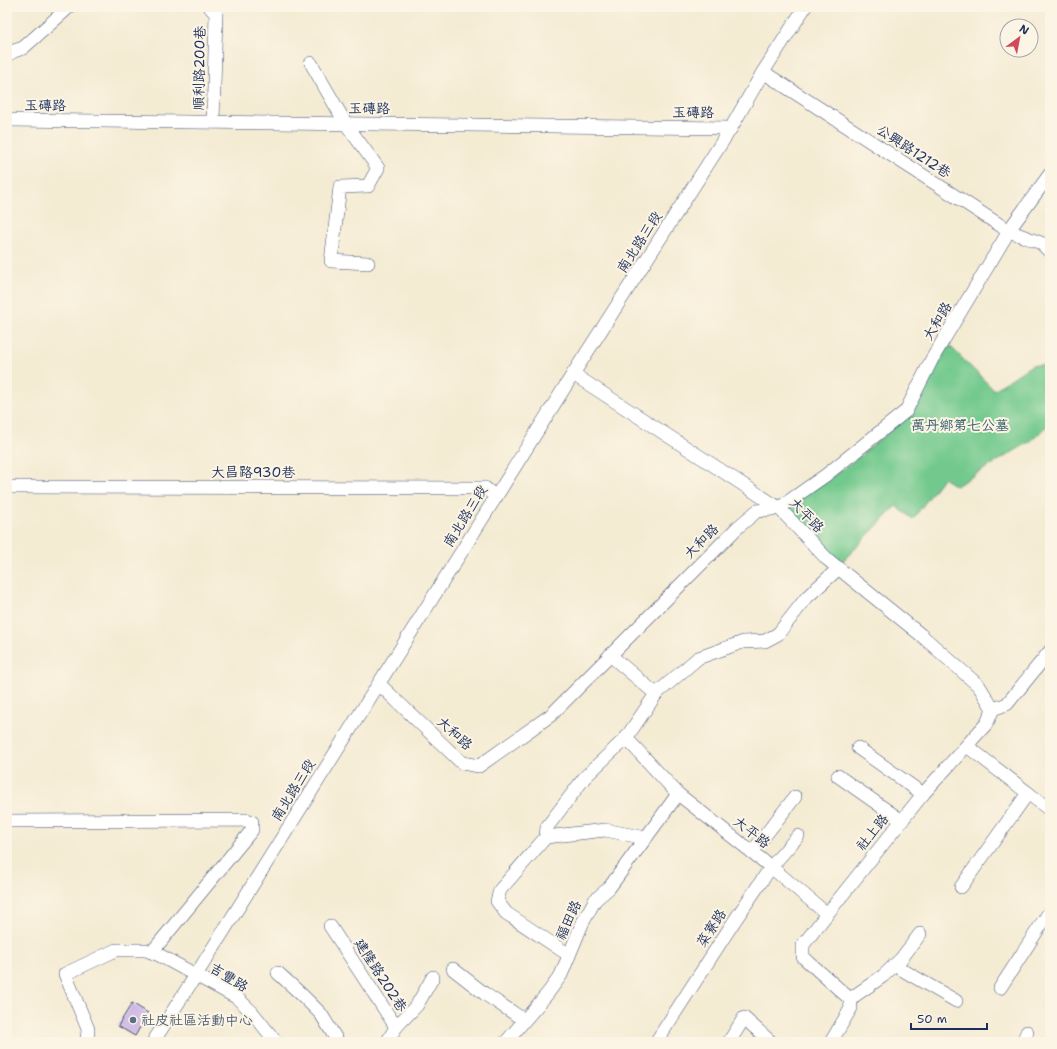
<svg xmlns="http://www.w3.org/2000/svg" width="1057" height="1049" font-family="'Shantell Sans','LXGW WenKai TC',sans-serif">
<rect width="100%" height="100%" fill="#fcf5e5"/>
<filter id="ink" filterUnits="userSpaceOnUse"><feTurbulence type="fractalNoise" baseFrequency=".025" numOctaves="2"/><feDisplacementMap in="SourceGraphic" scale="8" xChannelSelector="R" yChannelSelector="G"/><feConvolveMatrix kernelMatrix="1 2 1 2 8 2 1 2 1" color-interpolation-filters="sRGB"/></filter>
<filter id="wash" filterUnits="userSpaceOnUse"><feTurbulence type="fractalNoise" baseFrequency=".012" numOctaves="4" result="noise"/><feDisplacementMap in="SourceGraphic" scale="16" xChannelSelector="R" yChannelSelector="G"/><feGaussianBlur stdDeviation="0.9" result="paint"/><feColorMatrix in="noise" values="0 0 0 0 0 0 0 0 0 0 0 0 0 0 0 0 0 1.4 0 .05"/><feComposite in="paint" operator="in"/></filter>
<g filter="url(#wash)">
<rect width="100%" height="100%" fill="#f4ebd3"/>
<path fill="#72c98d" stroke="#467c76" d="M 949,345 L 994,390 L 1032,365 L 1050,366 L 1050,423 L 1031,441 L 956,486 L 943,478 L 913,519 L 896,506 L 840,564 L 787,508 L 855,460 L 910,414 Z"/>
<g id="blocks">
<path fill="#c6ade5" d="M 132,1003 L 148,1013 L 135,1036 L 118,1026 Z"/>
</g>
</g>
<g filter="url(#ink)">
<use href="#blocks" fill-opacity="0" stroke="#3c4b70" stroke-width="1"/>
<g fill="none" stroke-linecap="round" stroke-linejoin="round">
<g stroke="#3c4b70" stroke-width="14">
<g id="minor">
<path d="M 210,7 L 216,14 L 213,122"/>
<path d="M 7,55 L 14,51 L 23,48 L 69,7"/>
<path d="M 311,63 L 346,124 L 378,168 L 368,186 L 340,187 L 331,261 L 368,263"/>
<path d="M 763,72 L 1009,231 L 1041,243 L 1050,252"/>
<path d="M 7,120 L 731,128"/>
<path d="M 573,374 L 779,508 L 827,559 L 921,635 L 979,686 L 993,709"/>
<path d="M 7,487 L 485,488 L 496,497"/>
<path d="M 610,655 L 656,694"/>
<path d="M 379,684 L 462,763 L 479,766 L 551,715 L 738,527 L 757,511 L 779,508 L 826,475 L 906,411 L 932,359 L 1012,226 L 1050,174"/>
<path d="M 626,738 L 678,794 L 771,867 L 827,914"/>
<path d="M 967,746 L 1050,810"/>
<path d="M 858,748 L 923,794"/>
<path d="M 838,776 L 902,821"/>
<path d="M 7,821 L 247,820 L 252,822 L 252,830 L 152,952"/>
<path d="M 546,837 L 547,827 L 585,777 L 626,738 L 656,694 L 698,658 L 743,642 L 765,641 L 778,634 L 807,597 L 839,568"/>
<path d="M 752,852 L 795,797"/>
<path d="M 961,887 L 1028,793"/>
<path d="M 330,926 L 396,1027 L 387,1042"/>
<path d="M 569,955 L 506,913 L 497,901 L 500,890 L 546,837 L 605,830 L 646,838"/>
<path d="M 894,965 L 956,1001"/>
<path d="M 453,969 L 485,994 L 524,1020"/>
<path d="M 278,973 L 302,995 L 321,1014 L 338,1042"/>
<path d="M 1000,988 L 1050,911"/>
<path d="M 850,999 L 883,976 L 901,959 L 920,934"/>
<path d="M 396,1027 L 417,1005 L 433,977"/>
<path d="M 87,1042 L 88,1029 L 65,974 L 116,950 L 146,950 L 159,955 L 236,997 L 252,1012 L 276,1042"/>
<path d="M 153,1042 L 196,975 L 573,374 L 731,128 L 763,72 L 805,7"/>
<path d="M 506,1042 L 548,993 L 561,975 L 582,924 L 595,900 L 609,888 L 678,794"/>
<path d="M 656,1042 L 735,920 L 771,867 L 798,836"/>
<path d="M 729,1042 L 744,1018 L 771,1042"/>
<path d="M 831,1042 L 851,1008 L 850,999 L 803,957 L 803,945 L 827,914 L 923,794 L 987,723 L 993,709 L 1007,704 L 1050,651"/>
<path d="M 1023,1042 L 1027,1032"/>
</g>
</g>
<use href="#minor" stroke="#fff" stroke-width="13"/>
</g>
</g>
<circle fill="#5c6f8a" stroke="#fcf5e5" stroke-width="1.5" cx="133" cy="1020" r="4"/>
<g text-anchor="middle" stroke-width="4" stroke-linejoin="round" paint-order="stroke">
<g font-size="14" fill="#1b2f5e" stroke="#fcf5e5">
<text transform="translate(199 68) rotate(-89)" y="5">順利路200巷</text>
<text transform="translate(45 105) rotate(1)" y="5">玉磚路</text>
<text transform="translate(369 108) rotate(1)" y="5">玉磚路</text>
<text transform="translate(693 112) rotate(1)" y="5">玉磚路</text>
<text transform="translate(914 151) rotate(33)" y="5">公興路1212巷</text>
<text transform="translate(639 242) rotate(-57)" y="5">南北路三段</text>
<text transform="translate(937 321) rotate(-59)" y="5">大和路</text>
<text x="253" y="477">大昌路930巷</text>
<text transform="translate(807 515) rotate(46)" y="5">大平路</text>
<text transform="translate(465 516) rotate(-58)" y="5">南北路三段</text>
<text transform="translate(701 541) rotate(-45)" y="5">大和路</text>
<text transform="translate(455 733) rotate(42)" y="5">大和路</text>
<text transform="translate(293 790) rotate(-58)" y="5">南北路三段</text>
<text transform="translate(752 832) rotate(38)" y="5">大平路</text>
<text transform="translate(872 832) rotate(-51)" y="5">社上路</text>
<text transform="translate(568 920) rotate(-65)" y="5">福田路</text>
<text transform="translate(711 928) rotate(-57)" y="5">菜寮路</text>
<text transform="translate(381 975) rotate(57)" y="5">建隆路202巷</text>
<text transform="translate(229 977) rotate(31)" y="5">吉豐路</text>
</g>
<g font-size="14" fill="#355d6c" stroke="#fcf5e5">
<text x="960" y="430">萬丹鄉第七公墓</text>
</g>
<g font-size="14" fill="#4e5e75" stroke="#fcf5e5" text-anchor="start">
<text x="141" y="1025">社皮社區活動中心</text>
</g>
</g>
<rect width="1057" height="1049" fill="none" stroke="#fcf5e5" stroke-width="24"/>
<g transform="translate(1019 38) rotate(32)"><circle r="19" fill="#fcf5e5" stroke="#a2a6af"/>
<path d="M0-3L7 15L0 10L-7 15Z" fill="#d1495b"/>
<text y="-6" font-size="11" font-weight="bold" text-anchor="middle" fill="#1b2f5e">N</text>
</g>
<path d="M911 1023v6h76v-6" fill="none" stroke="#1b2f5e" stroke-width="2"/>
<text x="917" y="1023" font-size="12" fill="#1b2f5e" stroke="#fcf5e5" stroke-width="3" paint-order="stroke">50 m</text>
</svg>
